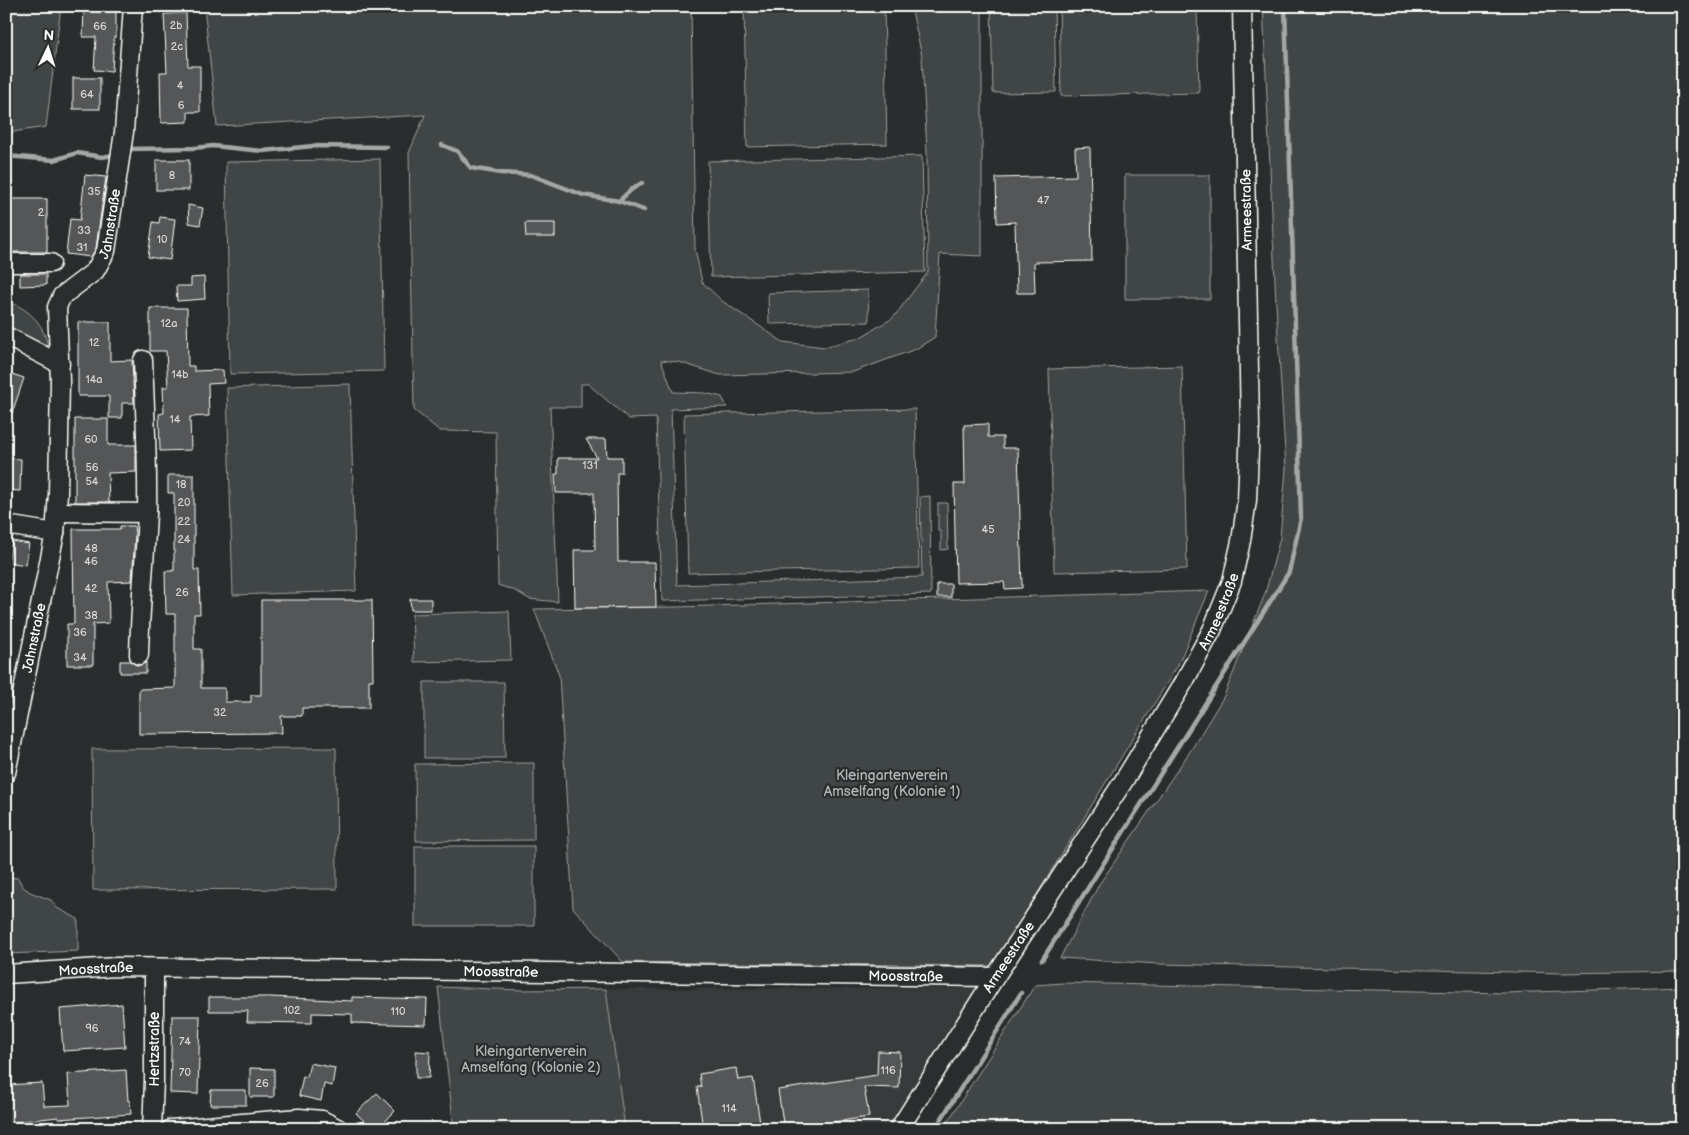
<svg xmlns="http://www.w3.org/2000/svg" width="1689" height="1135" font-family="'Balsamiq Sans',sans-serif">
<rect width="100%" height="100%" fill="#2a2d2e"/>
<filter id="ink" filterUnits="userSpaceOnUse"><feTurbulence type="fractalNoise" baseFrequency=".02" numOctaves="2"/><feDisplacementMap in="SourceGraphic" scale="10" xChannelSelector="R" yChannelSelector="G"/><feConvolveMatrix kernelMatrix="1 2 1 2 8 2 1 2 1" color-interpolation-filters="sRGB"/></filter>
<g filter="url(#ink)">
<path fill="#373a3b" d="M 979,988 L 889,1129 L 625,1129 L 606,989 Z"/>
<g fill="#414445" stroke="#a0a2a2">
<path d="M 6,6 L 61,6 L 46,127 L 6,133 Z"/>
<path d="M 204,6 L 691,6 L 695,249 L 702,282 L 722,301 L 783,342 L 824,347 L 859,338 L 893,318 L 928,272 L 927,152 L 922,56 L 911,6 L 982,6 L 982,256 L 940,254 L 935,337 L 916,349 L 853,372 L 720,375 L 679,362 L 661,360 L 673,392 L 705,393 L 722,397 L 727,407 L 671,409 L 677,585 L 922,577 L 920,497 L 930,496 L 931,594 L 662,601 L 656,418 L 629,419 L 588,384 L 581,384 L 581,407 L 550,407 L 558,602 L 529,599 L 516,591 L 498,585 L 496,432 L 440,431 L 414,410 L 409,153 L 425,115 L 217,126 Z"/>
<path d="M 744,6 L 884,6 L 887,144 L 747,147 Z"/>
<path d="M 991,6 L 1054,6 L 1056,92 L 993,93 Z"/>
<path d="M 1059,6 L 1197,6 L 1199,93 L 1061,96 Z"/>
<path d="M 1263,6 L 1683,6 L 1683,971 L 1561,973 L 1159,964 L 1060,958 L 1100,883 L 1191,750 L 1224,696 L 1265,594 L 1280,538 L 1286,469 L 1276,304 Z"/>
<path d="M 922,156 L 925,272 L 711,277 L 708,161 Z"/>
<path d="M 380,159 L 384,371 L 230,374 L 226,162 Z"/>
<rect x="1125" y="175" width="85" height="124"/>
<path d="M 868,290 L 869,322 L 769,324 L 768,293 Z"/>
<path d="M 6,303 C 20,303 36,317 42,329 C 45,335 47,342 49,348 L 6,329 Z"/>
<path d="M 1182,366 L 1187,569 L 1054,572 L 1049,369 Z"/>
<path d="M 350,384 L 356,591 L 233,595 L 227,388 Z"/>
<path d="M 915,409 L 919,568 L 688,573 L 684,414 Z"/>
<path d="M 938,503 L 947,503 L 948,549 L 941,550 L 941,531 L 938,531 Z"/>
<path d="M 1209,591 L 1178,665 L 993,966 L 623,962 L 573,908 L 559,675 L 534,609 L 676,607 Z"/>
<path d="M 509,611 L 511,660 L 414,662 L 412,614 Z"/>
<path d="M 424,682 L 504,682 L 505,758 L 424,758 Z"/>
<path d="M 336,748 L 337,889 L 93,890 L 92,749 Z"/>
<path d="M 534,763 L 534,840 L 416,841 L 415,764 Z"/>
<rect x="415" y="846" width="119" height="80"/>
<path d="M 7,877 L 18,878 L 23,887 L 30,892 L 51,900 L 57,908 L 78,919 L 78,951 L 6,954 Z"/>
<path d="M 1063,983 L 1505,993 L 1683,987 L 1683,1129 L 943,1129 L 1035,985 Z"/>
<path d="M 438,987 L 522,990 L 606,989 L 625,1129 L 454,1129 Z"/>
</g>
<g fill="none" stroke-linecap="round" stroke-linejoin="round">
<g stroke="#a6a7a7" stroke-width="4.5">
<path d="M 442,145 L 457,151 L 471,168 L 501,173 L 531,175 L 583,195 L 619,201 L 644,210"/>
<path d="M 128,149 L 194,148 L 213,146 L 263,151 L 313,146 L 387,147"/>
<path d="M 6,156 L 54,160 L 77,153 L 102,157 L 113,155 L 114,153"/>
<path d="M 619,201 L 632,189 L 642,183"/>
<path d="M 1042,960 L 1289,572 L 1301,518 L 1285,6"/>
<path d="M 935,1129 L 1021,993"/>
</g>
</g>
<g fill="#555758" stroke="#fff">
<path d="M 84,6 L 116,6 L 116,37 L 114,37 L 112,71 L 94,70 L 96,37 L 83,37 Z"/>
<path d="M 186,13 L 188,66 L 200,66 L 200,112 L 188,112 L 188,122 L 161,123 L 160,72 L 167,72 L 164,14 Z"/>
<rect x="73" y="78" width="27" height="31"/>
<path d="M 1090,147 L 1092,261 L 1034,262 L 1035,293 L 1017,293 L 1015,222 L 997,223 L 996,178 L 1076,176 L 1075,148 Z"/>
<rect x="156" y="160" width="33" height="30"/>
<path d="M 85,175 L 106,177 L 96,248 L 91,257 L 66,254 L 70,219 L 80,220 Z"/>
<rect x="6" y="199" width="41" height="53"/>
<path d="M 188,205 L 203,208 L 200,225 L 189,223 Z"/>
<path d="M 160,217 L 175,219 L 170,260 L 148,257 L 153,222 L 159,223 Z"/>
<path d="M 525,223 L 555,223 L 555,237 L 526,237 Z"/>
<path d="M 20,274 L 46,274 L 46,285 L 20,286 Z"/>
<path d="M 204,277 L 205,299 L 177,301 L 176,286 L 191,286 L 191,278 Z"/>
<path d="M 150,308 L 187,308 L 188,366 L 194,366 L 194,371 L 223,370 L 224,383 L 208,384 L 209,416 L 190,417 L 191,450 L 160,451 L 159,414 L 164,413 L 163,387 L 168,387 L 166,351 L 150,351 Z"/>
<path d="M 78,322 L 110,322 L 110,361 L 132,360 L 134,403 L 122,403 L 122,418 L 109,418 L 109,396 L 78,396 Z"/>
<path d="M 6,372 L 24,378 L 8,425 L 6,424 Z"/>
<path d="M 75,419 L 108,419 L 108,445 L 136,445 L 136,472 L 108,473 L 109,502 L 75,502 Z"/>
<path d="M 988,424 L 988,437 L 1003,437 L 1003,448 L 1018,448 L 1022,588 L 1005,589 L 1004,582 L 956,583 L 954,484 L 965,484 L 964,425 Z"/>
<path d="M 586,439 L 606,439 L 607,457 L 622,457 L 622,473 L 617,473 L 618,562 L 655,562 L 656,607 L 575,608 L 574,550 L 595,550 L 594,493 L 556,493 L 555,474 L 558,474 L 558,458 L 597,458 Z"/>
<path d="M 6,458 L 21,459 L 20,491 L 6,490 Z"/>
<path d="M 168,475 L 194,475 L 194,570 L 199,570 L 200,614 L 194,614 L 194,649 L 201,649 L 201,688 L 225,688 L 225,702 L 251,702 L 251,695 L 261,695 L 261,600 L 372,600 L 373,680 L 369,680 L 369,708 L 302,708 L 302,716 L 281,716 L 282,733 L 139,734 L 139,689 L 175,688 L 175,614 L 166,614 L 165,571 L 174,571 L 174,493 L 168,493 Z"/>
<path d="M 120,526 L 134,526 L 135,534 L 132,581 L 108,582 L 109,623 L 93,624 L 93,665 L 67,665 L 67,624 L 74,624 L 73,529 L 120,529 Z"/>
<path d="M 12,541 L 29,544 L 25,565 L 8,562 Z"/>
<rect x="937" y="584" width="14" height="13"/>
<path d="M 410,599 L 431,599 L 431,610 L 411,610 Z"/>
<path d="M 120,661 L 130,661 L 138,666 L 146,662 L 146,673 L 120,673 Z"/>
<path d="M 209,997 L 271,997 L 352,1001 L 352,997 L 427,999 L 426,1025 L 352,1023 L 352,1014 L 312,1013 L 312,1023 L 247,1022 L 248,1011 L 209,1011 Z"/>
<path d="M 122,1004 L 125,1047 L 63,1051 L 60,1009 Z"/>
<path d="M 172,1016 L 200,1016 L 198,1094 L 170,1093 Z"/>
<path d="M 416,1051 L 430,1052 L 429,1078 L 416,1078 Z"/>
<path d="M 878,1051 L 900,1052 L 899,1088 L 864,1087 L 869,1117 L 784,1129 L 778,1090 L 877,1075 Z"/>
<path d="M 310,1063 L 335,1068 L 332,1086 L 324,1084 L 321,1101 L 299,1096 L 303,1076 L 307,1077 Z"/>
<path d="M 250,1068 L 274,1069 L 274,1097 L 250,1097 Z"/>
<path d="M 736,1068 L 738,1080 L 753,1078 L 761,1129 L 703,1129 L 697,1087 L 701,1087 L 699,1074 Z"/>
<path d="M 126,1070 L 128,1101 L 130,1100 L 131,1114 L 58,1119 L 58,1117 L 6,1123 L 6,1085 L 42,1083 L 44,1106 L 70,1105 L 68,1074 Z"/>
<path d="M 211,1090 L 246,1090 L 246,1105 L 210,1105 Z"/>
<path d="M 377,1093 L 395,1111 L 378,1129 L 372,1129 L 356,1113 Z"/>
</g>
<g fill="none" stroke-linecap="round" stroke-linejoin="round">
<g stroke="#fff" stroke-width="21">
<g id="street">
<path d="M 6,263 L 51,263"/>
<path d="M 6,336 L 60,364"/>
<path d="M 57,512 L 147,513"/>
<path d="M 6,525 L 55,533"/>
<path d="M 139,655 C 140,607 145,560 147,513 C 148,462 145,411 143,360"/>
<path id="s1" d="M 6,773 L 55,533 L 58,494 L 60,381 L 57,307 L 62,296 L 95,271 L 106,251 L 124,132 L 133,6"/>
<path id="s2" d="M 6,974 L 116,967 L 995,977"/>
<path id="s3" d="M 152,1129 L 154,1081 L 154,968"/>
<path d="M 171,1129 L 299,1118 L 322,1120 L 339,1129"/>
<path id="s4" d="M 899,1129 L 995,977 L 1123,782 L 1185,680 L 1212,630 L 1232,581 L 1241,541 L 1247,500 L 1250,425 L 1242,6"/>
</g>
</g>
<use href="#street" stroke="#2a2d2e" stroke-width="18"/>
</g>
</g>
<g text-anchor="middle" stroke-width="4.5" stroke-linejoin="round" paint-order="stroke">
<g font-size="11" fill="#d4d5d5">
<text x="176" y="29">2b</text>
<text x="100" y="30">66</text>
<text x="177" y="50">2c</text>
<text x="180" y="89">4</text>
<text x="87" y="98">64</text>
<text x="181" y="109">6</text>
<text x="172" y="179">8</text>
<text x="94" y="195">35</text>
<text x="1043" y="204">47</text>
<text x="41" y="216">2</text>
<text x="84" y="234">33</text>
<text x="162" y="243">10</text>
<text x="82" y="251">31</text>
<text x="169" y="327">12a</text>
<text x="94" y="346">12</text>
<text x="180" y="378">14b</text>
<text x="94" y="383">14a</text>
<text x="175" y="423">14</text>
<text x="91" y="443">60</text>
<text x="590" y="469">131</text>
<text x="92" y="471">56</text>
<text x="92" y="485">54</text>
<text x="181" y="488">18</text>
<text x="184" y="506">20</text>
<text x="184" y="525">22</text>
<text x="988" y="533">45</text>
<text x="184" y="543">24</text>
<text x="91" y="552">48</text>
<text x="91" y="565">46</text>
<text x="91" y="592">42</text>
<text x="182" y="596">26</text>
<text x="91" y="619">38</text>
<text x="80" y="636">36</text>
<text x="80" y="661">34</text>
<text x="220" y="716">32</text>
<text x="292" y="1014">102</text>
<text x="398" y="1015">110</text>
<text x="92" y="1032">96</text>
<text x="185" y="1045">74</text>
<text x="888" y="1074">116</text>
<text x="185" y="1076">70</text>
<text x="262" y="1087">26</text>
<text x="729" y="1112">114</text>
</g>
<g font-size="14" fill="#fff" stroke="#2a2d2e">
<text transform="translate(1246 210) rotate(-91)" y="5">Armeestraße</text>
<text dy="5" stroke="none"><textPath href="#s1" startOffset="575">Jahnstraße</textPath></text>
<text dy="5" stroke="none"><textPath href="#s4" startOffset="609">Armeestraße</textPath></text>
<text dy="5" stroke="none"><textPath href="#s1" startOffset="138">Jahnstraße</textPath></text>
<text dy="5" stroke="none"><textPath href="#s4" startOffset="204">Armeestraße</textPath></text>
<text dy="5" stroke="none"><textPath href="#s2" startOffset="90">Moosstraße</textPath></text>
<text dy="5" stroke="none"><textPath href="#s2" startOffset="495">Moosstraße</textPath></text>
<text dy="5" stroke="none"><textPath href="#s2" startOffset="900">Moosstraße</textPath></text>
<text dy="5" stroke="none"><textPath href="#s3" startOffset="80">Hertzstraße</textPath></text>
</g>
<g font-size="14" fill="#b3b4b5" stroke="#2a2d2e">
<text x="892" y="780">Kleingartenverein<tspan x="892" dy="16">Amselfang (Kolonie 1)</tspan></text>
<text x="531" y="1056">Kleingartenverein<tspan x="531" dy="16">Amselfang (Kolonie 2)</tspan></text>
</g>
</g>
<rect width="1689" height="1135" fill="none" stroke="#2a2d2e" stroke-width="25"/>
<rect x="12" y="12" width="1664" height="1110" fill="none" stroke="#fff" stroke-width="2" filter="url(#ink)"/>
<g transform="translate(48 48) rotate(4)" stroke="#2a2d2e" stroke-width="4" paint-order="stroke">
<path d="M0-4L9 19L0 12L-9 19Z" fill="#ffffff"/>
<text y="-8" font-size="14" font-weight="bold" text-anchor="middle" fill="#ffffff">N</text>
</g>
</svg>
